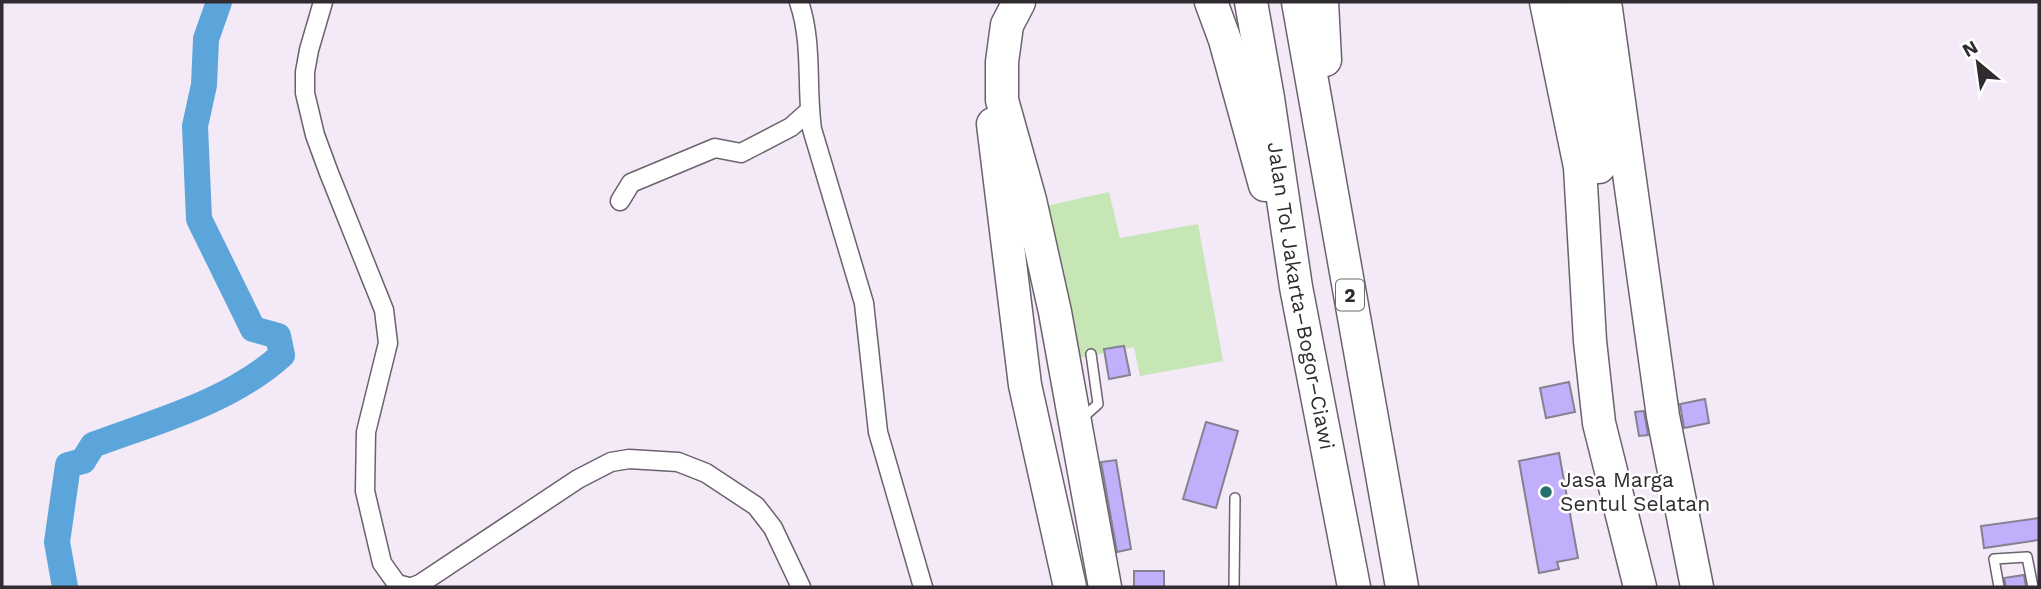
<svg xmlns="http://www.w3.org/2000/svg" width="2041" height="589" font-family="'Work Sans',sans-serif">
<rect width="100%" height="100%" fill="#f3e9f7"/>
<path fill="#c7e6b6" d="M 1109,192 L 1120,238 L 1198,224 L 1223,361 L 1140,376 L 1134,347 L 1064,361 L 1032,209 Z"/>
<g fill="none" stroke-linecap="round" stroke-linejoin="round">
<path stroke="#5ba5da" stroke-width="26" d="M 65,587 L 57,542 L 68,465 L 83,461 L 93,445 C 157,421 230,402 282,355 L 278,336 L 253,329 L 199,219 L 195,126 L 204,85 L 206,39 L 219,2"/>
</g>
<g fill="#c1affc" stroke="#848290" stroke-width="2">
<path d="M 1124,346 L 1130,375 L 1109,379 L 1104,349 Z"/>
<path d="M 1569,382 L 1575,412 L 1546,418 L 1540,388 Z"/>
<path d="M 1705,399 L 1709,423 L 1684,428 L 1680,404 Z"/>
<path d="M 1644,411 L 1648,435 L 1639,436 L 1635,412 Z"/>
<path d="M 1206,422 L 1238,431 L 1216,508 L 1183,499 Z"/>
<path d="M 1559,453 L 1578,558 L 1557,562 L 1559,569 L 1539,573 L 1519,461 Z"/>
<path d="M 1116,460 L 1131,549 L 1117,552 L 1101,462 Z"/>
<path d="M 2039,518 L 2039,540 L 1984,548 L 1981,526 Z"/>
<rect x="1134" y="571" width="30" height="16"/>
<path d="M 2024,575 L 2026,587 L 2006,587 L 2004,578 Z"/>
</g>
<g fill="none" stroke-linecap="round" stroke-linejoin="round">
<g stroke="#6b626e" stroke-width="12">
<g id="service">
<path d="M 1080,416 L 1088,413 L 1098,404 L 1091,354"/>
<path d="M 1234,587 L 1235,498"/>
<path d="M 1999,587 L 1994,559 L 2027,557 L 2033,587"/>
</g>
</g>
<g stroke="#6b626e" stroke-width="21">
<g id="minor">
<path d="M 323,2 L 309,50 L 305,72 L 305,93 L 315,135 L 329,173 L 384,310 L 388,343 L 366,432 L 365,491 L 382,563 L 397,584 L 408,587"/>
<path d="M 799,2 C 813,43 806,87 812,129 L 864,303 L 878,432 L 923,587"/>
<path d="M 620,201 L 631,183 L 715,148 L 741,153 L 791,127 L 809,111"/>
<path d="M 412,587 L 420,584 L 578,479 L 611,462 L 629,459 L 678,462 L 706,473 L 756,506 L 773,528 L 801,587"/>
</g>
</g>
<g stroke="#6b626e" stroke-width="35">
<g id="motorway">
<path d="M 1019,2 L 1007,25 L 1002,62 L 1002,100 L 1030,200 L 1055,312 L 1105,587"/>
<path d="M 1211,2 L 1225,40 L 1265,185"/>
<path id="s1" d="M 1251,2 L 1268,98 L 1296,287 L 1354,587"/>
<path d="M 1298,2 L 1402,587"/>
<path d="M 1322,2 L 1325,60"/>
<path d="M 1546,2 L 1580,167 L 1590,341 L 1599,423 L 1640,587"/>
<path d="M 1578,2 L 1599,167"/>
<path d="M 1605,2 L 1663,416 L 1697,587"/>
<path d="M 993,124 L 1025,385 L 1070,587"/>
</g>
</g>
<use href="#service" stroke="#fff" stroke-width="9"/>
<use href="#minor" stroke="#fff" stroke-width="18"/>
<use href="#motorway" stroke="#fff" stroke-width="32"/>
</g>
<circle fill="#26706b" stroke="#fff" stroke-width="2.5" cx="1546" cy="492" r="7"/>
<g text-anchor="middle" stroke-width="5" stroke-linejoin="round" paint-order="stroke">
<rect fill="#fff" stroke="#6d6b6e" stroke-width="2" x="1336" y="279.5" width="28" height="31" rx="5"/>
<g font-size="19" font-weight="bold" fill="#2f2b30">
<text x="1350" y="302">2</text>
</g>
<g font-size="21" fill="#2f2b30" stroke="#fff">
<text dy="7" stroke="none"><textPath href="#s1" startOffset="298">Jalan Tol Jakarta–Bogor–Ciawi</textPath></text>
</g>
<g font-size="21" fill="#2f2b30" stroke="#fff" text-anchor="start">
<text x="1560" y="487">Jasa Marga<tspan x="1560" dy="24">Sentul Selatan</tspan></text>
</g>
</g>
<rect width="2041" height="589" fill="none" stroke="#2f2b30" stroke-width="7"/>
<g transform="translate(1978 63) rotate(331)" stroke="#ffffff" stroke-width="5" paint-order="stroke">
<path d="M0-5L12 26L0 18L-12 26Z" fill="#2f2b30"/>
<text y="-10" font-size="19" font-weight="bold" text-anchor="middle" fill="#2f2b30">N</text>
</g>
</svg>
